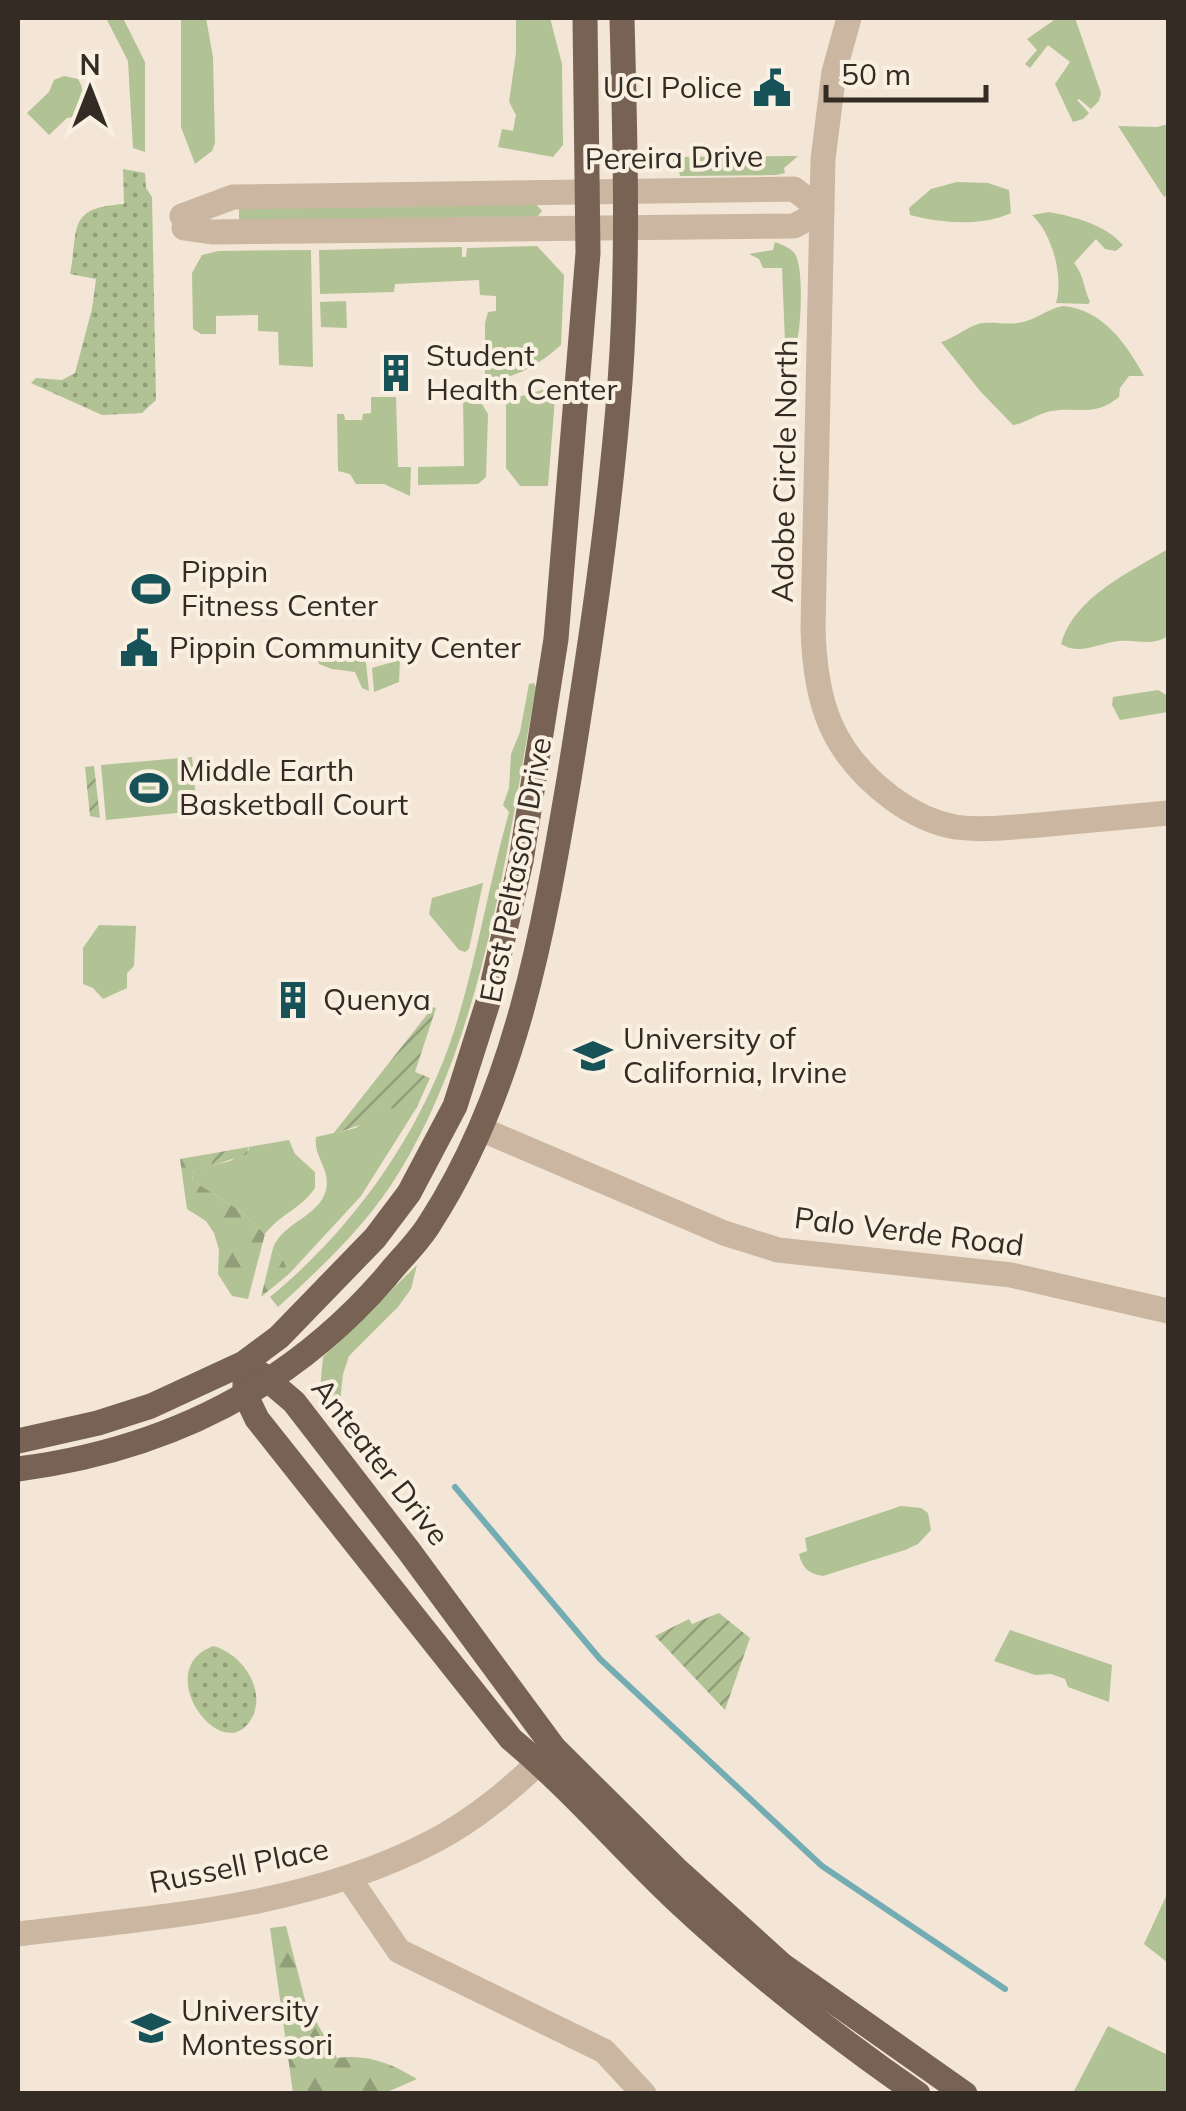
<svg xmlns="http://www.w3.org/2000/svg" width="1186" height="2111" font-family="Mulish,sans-serif">
<defs>
<pattern id="forest-firs" width="22" height="20" patternUnits="userSpaceOnUse" patternTransform="scale(2.5)"><rect width="22" height="20" fill="#b1c295"/><path d="M5 1l3.5 6h-7zM16 11l3.5 6h-7z" fill="#919e79"/></pattern>
<pattern id="park-dots" width="8" height="8" patternUnits="userSpaceOnUse" patternTransform="scale(2.5)"><rect width="8" height="8" fill="#b1c295"/><path d="M2 2h.1M6 6h.1" fill="none" stroke="#919e79" stroke-width="1.8" stroke-linecap="round"/></pattern>
<pattern id="garden-furrows" width="10" height="10" patternUnits="userSpaceOnUse" patternTransform="scale(2.5)"><rect width="10" height="10" fill="#b1c295"/><path d="M-1 1l2-2M0 10L10 0M9 11l2-2" fill="none" stroke="#919e79"/></pattern>
</defs>
<rect width="100%" height="100%" fill="#f3e6d6"/>
<g fill="#b1c295">
<path d="M 106,18 L 123,18 L 145,62 L 145,152 L 133,148 L 128,61 Z"/>
<path d="M 181,18 L 206,18 L 213,57 L 215,143 L 212,151 L 195,164 L 181,127 Z"/>
<path d="M 516,18 L 550,18 L 562,64 L 563,145 L 553,157 L 498,147 L 502,129 L 513,131 L 516,115 L 509,102 L 516,53 Z"/>
<path d="M 1057,18 L 1075,18 L 1101,93 L 1099,101 L 1091,109 L 1079,99 L 1077,100 L 1089,113 L 1083,119 L 1073,122 L 1055,84 L 1070,62 L 1048,45 L 1030,68 L 1025,64 L 1037,50 L 1027,39 Z"/>
<path d="M 64,76 L 78,79 C 86,91 83,104 79,116 L 67,118 L 49,135 L 27,113 L 49,92 L 54,80 Z"/>
<path d="M 1168,124 L 1168,194 L 1164,197 L 1118,126 L 1157,127 Z"/>
<path d="M 798,156 L 784,168 L 785,173 L 776,175 L 680,176 L 679,171 L 669,162 L 672,157 Z"/>
<path d="M 957,182 L 988,183 L 1009,190 L 1011,213 C 981,227 941,223 910,215 L 909,208 L 931,189 Z"/>
<path d="M 536,204 L 542,211 L 537,217 L 239,221 L 239,208 Z"/>
<path d="M 1049,212 C 1075,217 1104,224 1123,245 L 1116,251 L 1105,249 L 1096,239 L 1074,263 C 1084,275 1083,287 1090,302 L 1088,304 L 1056,303 C 1064,277 1052,233 1032,215 Z"/>
<path d="M 775,242 C 782,245 790,247 795,254 C 804,268 801,325 797,341 L 785,342 L 782,268 L 763,268 L 759,259 L 749,254 L 773,250 Z"/>
<path d="M 537,246 L 564,275 L 561,345 C 540,364 514,379 485,382 L 485,323 L 488,312 L 496,311 L 496,296 L 480,295 L 479,280 L 395,284 L 394,292 L 320,294 L 319,250 L 462,247 L 462,257 L 466,257 L 467,248 Z"/>
<path d="M 311,250 L 313,367 L 279,365 L 278,332 L 258,331 L 258,315 L 216,316 L 216,334 L 201,334 L 193,329 L 192,273 L 202,255 L 218,251 Z"/>
<path d="M 346,301 L 347,328 L 321,327 L 320,302 Z"/>
<path d="M 1063,306 C 1103,310 1126,343 1144,376 L 1129,376 L 1120,388 L 1119,397 C 1093,418 1079,406 1051,411 C 1037,414 1026,423 1013,425 L 980,391 L 941,342 C 955,338 965,328 978,324 C 992,321 1005,325 1018,323 C 1035,321 1046,309 1063,306 Z"/>
<path d="M 556,386 L 548,486 L 520,486 L 506,468 L 506,404 L 515,398 Z"/>
<path d="M 463,396 L 480,401 L 488,414 L 486,477 L 478,484 L 418,485 L 418,467 L 464,466 Z"/>
<path d="M 371,397 L 396,397 L 398,467 L 411,467 L 410,496 L 384,484 L 356,484 L 350,474 L 338,471 L 337,414 L 344,414 L 345,420 L 362,420 L 363,414 L 371,413 Z"/>
<path d="M 1168,549 L 1168,636 C 1151,647 1137,639 1119,641 C 1098,643 1080,656 1061,644 C 1074,597 1130,572 1168,549 Z"/>
<path d="M 364,644 L 369,691 L 362,688 L 355,672 L 332,669 L 319,664 L 315,645 Z"/>
<path d="M 400,660 L 399,682 L 374,692 L 372,668 Z"/>
<path d="M 534,683 L 536,687 C 507,847 485,1030 400,1171 C 368,1224 323,1266 278,1307 L 270,1297 C 354,1228 422,1132 455,1028 C 477,958 489,883 509,812 L 503,805 L 509,788 L 511,754 L 520,732 L 529,684 Z"/>
<path d="M 1158,690 L 1168,696 L 1168,712 L 1120,720 L 1112,705 L 1113,697 Z"/>
<path d="M 192,757 L 197,811 L 106,820 L 101,765 Z"/>
<path d="M 483,883 L 469,949 L 465,952 L 459,950 L 429,914 L 432,898 Z"/>
<path d="M 99,925 L 136,926 L 134,966 L 127,973 L 127,988 L 103,999 L 93,988 L 83,984 L 83,948 Z"/>
<path d="M 382,1107 L 417,1107 L 361,1196 L 289,1274 L 283,1259 L 273,1248 C 283,1222 319,1217 326,1190 C 331,1169 313,1157 316,1137 L 356,1128 Z"/>
<path d="M 289,1140 L 295,1154 L 315,1172 L 315,1188 C 302,1208 279,1215 265,1234 L 242,1212 L 192,1180 L 194,1170 L 230,1161 L 249,1150 L 248,1147 Z"/>
<path d="M 417,1265 L 411,1289 L 398,1307 L 349,1356 L 343,1374 L 339,1411 L 320,1390 L 323,1357 Z"/>
<path d="M 901,1506 L 921,1508 L 928,1513 L 931,1530 L 918,1544 L 905,1550 L 823,1576 C 809,1574 802,1568 799,1554 L 807,1551 L 805,1538 Z"/>
<path d="M 1010,1630 L 1112,1665 L 1109,1702 L 1068,1687 L 1065,1679 L 1051,1674 L 1035,1675 L 994,1661 Z"/>
<path d="M 1168,1892 L 1168,1963 L 1144,1944 Z"/>
<path d="M 1108,2026 L 1168,2055 L 1168,2093 L 1073,2093 Z"/>
</g>
<g fill="url(#forest-firs)">
<path d="M 209,1154 L 213,1159 L 211,1166 L 194,1170 L 192,1180 L 242,1212 L 265,1234 L 248,1299 L 232,1296 L 218,1274 L 219,1250 L 214,1233 L 206,1221 L 187,1209 L 180,1159 Z"/>
<path d="M 273,1248 L 283,1259 L 289,1274 L 261,1297 Z"/>
<path d="M 286,1926 L 306,2004 L 337,2058 C 368,2054 390,2063 417,2079 L 385,2093 L 293,2093 L 270,1928 Z"/>
</g>
<g fill="url(#park-dots)">
<path d="M 123,169 L 145,173 L 146,188 L 152,197 L 156,400 L 142,413 L 102,415 L 31,383 L 36,378 L 62,380 L 75,373 L 92,309 L 96,279 L 70,274 C 79,226 67,208 124,204 Z"/>
<path d="M 213,1646 C 242,1653 269,1692 250,1721 C 221,1766 150,1670 213,1646 Z"/>
</g>
<g fill="url(#garden-furrows)">
<path d="M 94,766 L 100,818 L 90,816 L 85,767 Z"/>
<path d="M 433,1007 L 436,1008 L 415,1072 L 430,1078 L 417,1107 L 406,1110 L 382,1107 L 363,1124 L 333,1134 Z"/>
<path d="M 248,1147 L 247,1154 L 211,1166 L 213,1159 L 209,1154 Z"/>
<path d="M 719,1613 L 750,1638 L 725,1710 L 655,1636 L 689,1619 L 692,1624 Z"/>
</g>
<g fill="none" stroke-linecap="round" stroke-linejoin="round">
<path stroke="#73acb2" stroke-width="6" d="M 455,1487 L 600,1659 L 822,1866 L 1005,1989"/>
<g stroke="#cbb6a1" stroke-width="25">
<path d="M 849,18 L 834,72 L 823,159 L 813,628 C 815,703 831,753 893,799 C 911,812 933,823 955,827 C 983,831 1011,827 1039,825 C 1082,821 1125,817 1168,813"/>
<path d="M 182,216 L 233,197 L 794,189 L 822,211 L 794,226 L 212,232 L 184,228"/>
<path d="M 483,1130 L 724,1233 L 778,1250 L 1011,1275 L 1168,1311"/>
<path d="M 349,1878 L 399,1951 L 604,2051 L 644,2094"/>
<path d="M 18,1934 C 156,1917 306,1908 432,1842 C 477,1819 517,1784 553,1749"/>
</g>
<g stroke="#786254" stroke-width="25">
<path d="M 261,1374 L 294,1402 L 409,1551 L 554,1748 L 676,1869 L 782,1965 L 965,2094"/>
<path d="M 245,1378 L 245,1394 L 257,1419 L 511,1739 C 570,1788 621,1848 677,1901 C 751,1970 834,2036 918,2094"/>
<path d="M 18,1441 L 98,1423 L 151,1406 L 244,1363 L 279,1337 L 375,1238 L 409,1193 L 455,1106 L 489,999 L 521,861 L 556,639 L 588,253 L 585,18"/>
<path d="M 18,1469 C 164,1450 289,1389 386,1277 C 400,1259 418,1243 430,1223 C 516,1090 543,933 569,779 C 590,648 610,515 620,382 C 629,261 625,139 622,18"/>
</g>
</g>
<defs>
<g id="civic-bare" transform="scale(3)"><path d="M-.6-6.5H3V-4.5H.6V-3L4-1V1h2V6H-6V1h2V-1L-.6-3ZM-1.2 2.5V6h2.4V2.5Z" fill="#175259" stroke="#faf0e2" stroke-width="2.5" paint-order="stroke"/></g>
<g id="building-bare" transform="scale(3)"><path d="M-4-6H4V6H1V3H-1V6H-4ZM-2.5-4.3h1.7v1.8h-1.7ZM.8-4.3h1.7v1.8H.8ZM-2.5-1h1.7V.8h-1.7ZM.8-1h1.7V.8H.8Z" fill="#175259" stroke="#faf0e2" stroke-width="2.5" paint-order="stroke"/></g>
<g id="stadium-bare" transform="scale(3)"><path d="M0-5a6.5 5 0 1 0 0 10a6.5 5 0 1 0 0-10ZM-3.5-1.8h7v3.6h-7Z" fill="#175259" stroke="#faf0e2" stroke-width="2.5" paint-order="stroke"/></g>
<g id="university-bare" transform="scale(3)"><path d="M0-5L7-2L0 1L-7-2ZM-4 1L0 2.5L4 1V4Q0 6-4 4Z" fill="#175259" stroke="#faf0e2" stroke-width="2.5" paint-order="stroke"/></g>
<g id="school-bare" transform="scale(3)"><path d="M0-5L7-2L0 1L-7-2ZM-4 1L0 2.5L4 1V4Q0 6-4 4Z" fill="#175259" stroke="#faf0e2" stroke-width="2.5" paint-order="stroke"/></g>
</defs>
<g fill-rule="evenodd">
<use href="#civic-bare" x="772" y="88"/>
<use href="#building-bare" x="396" y="373"/>
<use href="#stadium-bare" x="151" y="589"/>
<use href="#civic-bare" x="139" y="648"/>
<use href="#stadium-bare" x="149" y="788"/>
<use href="#building-bare" x="293" y="1000"/>
<use href="#university-bare" x="593" y="1056"/>
<use href="#school-bare" x="151" y="2028"/>
</g>
<g text-anchor="middle" stroke-width="8" stroke-linejoin="round" paint-order="stroke">
<g font-size="30" fill="#352b25" stroke="#faf0e2" text-anchor="start">
<text x="742" y="98" text-anchor="end">UCI Police</text>
<text x="426" y="366">Student<tspan x="426" dy="34">Health Center</tspan></text>
<text x="181" y="582">Pippin<tspan x="181" dy="34">Fitness Center</tspan></text>
<text x="169" y="658">Pippin Community Center</text>
<text x="179" y="781">Middle Earth<tspan x="179" dy="34">Basketball Court</tspan></text>
<text x="323" y="1010">Quenya</text>
<text x="623" y="1049">University of<tspan x="623" dy="34">California, Irvine</tspan></text>
<text x="181" y="2021">University<tspan x="181" dy="34">Montessori</tspan></text>
</g>
<g font-size="30" fill="#352b25" stroke="#faf0e2">
<text transform="translate(674 158) rotate(-1)" y="10">Pereira Drive</text>
<text transform="translate(785 471) rotate(-89)" y="10">Adobe Circle North</text>
<text transform="translate(516 870) rotate(-79)" y="10">East Peltason Drive</text>
<text transform="translate(909 1232) rotate(7)" y="10">Palo Verde Road</text>
<text transform="translate(380 1462) rotate(52)" y="10">Anteater Drive</text>
<text transform="translate(239 1866) rotate(-11)" y="10">Russell Place</text>
</g>
</g>
<rect width="1186" height="2111" fill="none" stroke="#352b25" stroke-width="40"/>
<g transform="translate(90 90)" stroke="#faf0e2" stroke-width="8" paint-order="stroke">
<path d="M0-8L18 38L0 25L-18 38Z" fill="#352b25"/>
<text y="-15" font-size="28" font-weight="bold" text-anchor="middle" fill="#352b25">N</text>
</g>
<path d="M826 85v15h160v-15" fill="none" stroke="#352b25" stroke-width="5"/>
<text x="841" y="85" font-size="30" fill="#352b25" stroke="#faf0e2" stroke-width="8" paint-order="stroke">50 m</text>
</svg>
